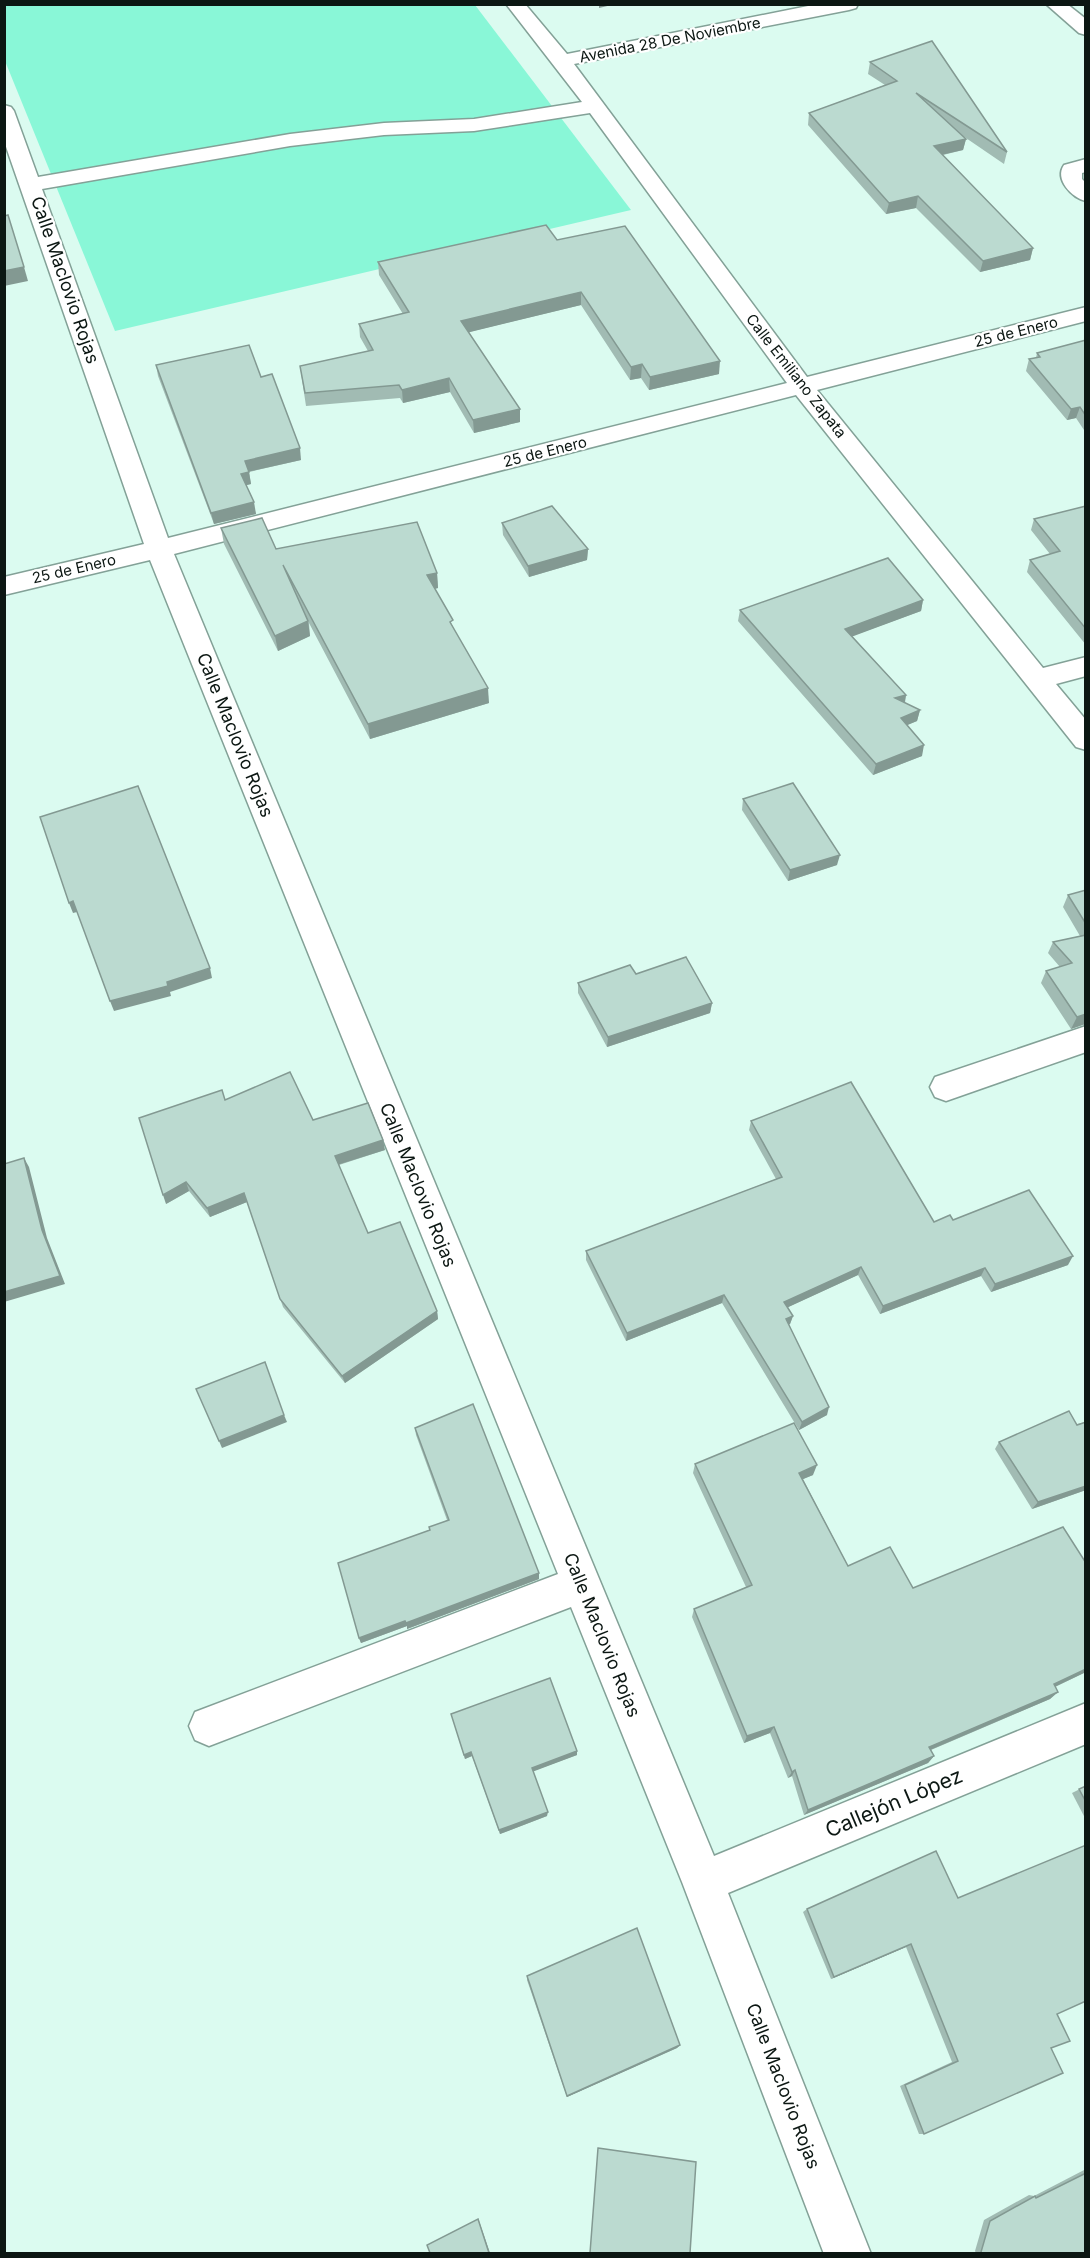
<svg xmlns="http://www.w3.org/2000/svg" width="1090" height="2258" font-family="Inter,sans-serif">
<rect width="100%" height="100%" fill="#dbfbf0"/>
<path fill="#89f7d7" d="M 5,5 L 475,5 L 631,210 L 115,331 L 5,61 Z"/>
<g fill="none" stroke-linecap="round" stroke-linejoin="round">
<g stroke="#83a197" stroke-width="3">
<g id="minor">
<path d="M 506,4 L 525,4 L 567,54 L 818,4 L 858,4 L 856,8 L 849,10 L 574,64 L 807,377 L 1086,307 L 1086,321 L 817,390 L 1043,668 L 1086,657 L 1086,676 L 1056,684 L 1086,720 L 1086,750 L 1076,747 L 796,395 L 174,554 L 714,1856 L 1086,1703 L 1086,1744 L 728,1893 L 871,2254 L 824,2254 L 682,1882 L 571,1607 L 209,1746 L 195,1740 L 189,1726 L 195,1712 L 558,1574 L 150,560 L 4,595 L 4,577 L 144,544 L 4,141 L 4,105 L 11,107 L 14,111 L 38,177 L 290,134 L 384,123 L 474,119 L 582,102 ZM 590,113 L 787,383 L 168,538 L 42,189 L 290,146 L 384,135 L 474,131 Z"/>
<path d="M 1046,4 L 1067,4 L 1086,19 L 1086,35 L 1079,33 Z"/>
<path d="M 1086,159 L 1086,172 L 1082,173 L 1082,179 L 1086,183 L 1086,201 C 1072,198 1054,179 1064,165 Z"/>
<path d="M 1086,1026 L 1086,1052 L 946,1101 L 935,1097 L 930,1087 L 935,1077 Z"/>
</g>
</g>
<use href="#minor" fill="#fff" fill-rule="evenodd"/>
</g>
<g fill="#a1bbb3">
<path d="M 870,62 L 1007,152 L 1004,164 L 963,136 L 966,139 L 963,150 L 943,155 L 1033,248 L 1030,260 L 980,272 L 916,208 L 886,214 L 808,125 L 809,113 L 885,85 L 868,74 Z"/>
<path d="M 557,240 L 719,374 L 649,390 L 641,378 L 630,380 L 581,305 L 469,332 L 520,422 L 474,433 L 450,392 L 403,403 L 400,398 L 306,406 L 300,366 L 368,351 L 360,337 L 359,324 L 403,314 L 379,275 L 378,262 Z"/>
<path d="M 1086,340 L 1086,433 L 1076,418 L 1067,420 L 1026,371 L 1029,359 L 1036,358 L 1037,353 Z"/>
<path d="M 156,365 L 261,377 L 301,460 L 249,472 L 251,484 L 246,485 L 256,514 L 214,524 L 158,376 Z"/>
<path d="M 1086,506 L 1086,645 L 1027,572 L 1030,560 L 1050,554 L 1031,530 L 1034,519 Z"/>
<path d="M 502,523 L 588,549 L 587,560 L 529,577 L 503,535 Z"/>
<path d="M 221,528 L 276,549 L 437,573 L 438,588 L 435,589 L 489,703 L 370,739 L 309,623 L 310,636 L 278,651 L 224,544 Z"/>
<path d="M 923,600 L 921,611 L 852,636 L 906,695 L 905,703 L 920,710 L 917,721 L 907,725 L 922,756 L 873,775 L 738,621 L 740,610 Z"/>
<path d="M 743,799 L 837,865 L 788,881 L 742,810 Z"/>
<path d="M 1086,890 L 1086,1024 L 1071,1029 L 1041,983 L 1046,971 L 1060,967 L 1048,953 L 1053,942 L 1080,936 L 1063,907 L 1068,895 Z"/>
<path d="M 636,974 L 712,1003 L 710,1013 L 607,1047 L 578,993 L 578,983 Z"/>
<path d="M 226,1100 L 313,1120 L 385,1150 L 339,1165 L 368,1233 L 437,1311 L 438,1319 L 345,1383 L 283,1307 L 247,1202 L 210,1217 L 189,1191 L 166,1204 Z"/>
<path d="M 751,1121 L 934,1222 L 953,1220 L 1068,1265 L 991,1292 L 981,1276 L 880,1314 L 858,1275 L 788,1307 L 793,1316 L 790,1324 L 789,1324 L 827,1415 L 799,1430 L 722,1303 L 626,1341 L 586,1260 L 586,1251 L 776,1179 L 749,1130 Z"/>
<path d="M 1086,1422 L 1086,1490 L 1032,1509 L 995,1449 L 999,1442 Z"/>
<path d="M 415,1428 L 539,1573 L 539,1579 L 407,1629 L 407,1626 L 361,1643 L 359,1638 L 430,1530 L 447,1520 L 416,1435 Z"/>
<path d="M 695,1464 L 813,1475 L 803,1479 L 848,1566 L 913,1588 L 1086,1563 L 1086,1672 L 1055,1687 L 1058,1692 L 1050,1699 L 931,1750 L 934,1756 L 928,1763 L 804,1815 L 792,1776 L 788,1778 L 770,1733 L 744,1743 L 692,1617 L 694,1609 L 746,1587 L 693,1473 Z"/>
<path d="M 451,1714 L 577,1755 L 533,1771 L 547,1816 L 500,1834 L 472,1756 L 465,1759 Z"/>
<path d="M 1086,1786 L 1086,1820 L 1072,1793 Z"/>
<path d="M 958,1898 L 1057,2014 L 1051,2048 L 924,2134 L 919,2134 L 900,2086 L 952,2062 L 906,1947 L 831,1979 L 803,1912 L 807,1909 Z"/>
<path d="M 527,1976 L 680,2045 L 677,2048 L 567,2097 L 527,1980 Z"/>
<path d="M 598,2148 L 696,2162 L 690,2253 L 590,2253 Z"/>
<path d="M 1086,2169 L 1086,2253 L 976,2253 L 975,2251 L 984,2220 L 1029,2195 L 1034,2196 Z"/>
</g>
<g fill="#839992">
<path d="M 599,4 L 616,4 L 599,8 Z"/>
<path d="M 966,139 L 963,150 L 932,157 L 934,146 Z"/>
<path d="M 918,196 L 916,208 L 886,214 L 889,203 Z"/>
<path d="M 1033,248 L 1030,260 L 980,272 L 983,261 Z"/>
<path d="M 24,267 L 28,281 L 4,286 L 4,271 Z"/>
<path d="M 581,292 L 581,305 L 462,334 L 461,321 Z"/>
<path d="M 720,361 L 719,374 L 649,390 L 650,377 Z"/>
<path d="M 642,364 L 641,378 L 630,380 L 631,367 Z"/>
<path d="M 449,378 L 450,392 L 403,403 L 402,390 Z"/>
<path d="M 1080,407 L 1076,418 L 1067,420 L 1071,409 Z"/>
<path d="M 520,409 L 520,422 L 474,433 L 473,420 Z"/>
<path d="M 300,448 L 301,460 L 247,472 L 245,461 Z"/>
<path d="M 249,472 L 251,484 L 243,486 L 241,474 Z"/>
<path d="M 254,502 L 256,514 L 214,524 L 211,513 Z"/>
<path d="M 588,549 L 587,560 L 529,577 L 528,566 Z"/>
<path d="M 437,573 L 438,588 L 428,590 L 427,575 Z"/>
<path d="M 923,600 L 921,611 L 843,640 L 845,629 Z"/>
<path d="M 308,621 L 310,636 L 278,651 L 275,636 Z"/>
<path d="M 488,688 L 489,703 L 370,739 L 368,724 Z"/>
<path d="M 906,695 L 904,706 L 895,698 Z"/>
<path d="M 920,710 L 917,721 L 898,729 L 901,718 Z"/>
<path d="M 924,745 L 922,756 L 873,775 L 876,764 Z"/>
<path d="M 840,855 L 837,865 L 788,881 L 790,870 Z"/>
<path d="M 73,901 L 77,912 L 73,913 L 69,903 Z"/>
<path d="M 210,968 L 212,978 L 170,992 L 171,996 L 114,1011 L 110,1001 Z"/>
<path d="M 712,1003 L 710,1013 L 607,1047 L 608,1037 Z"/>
<path d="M 1086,1014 L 1085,1024 L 1071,1029 L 1077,1017 Z"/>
<path d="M 383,1140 L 385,1150 L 337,1165 L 335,1156 Z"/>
<path d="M 24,1158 L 29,1167 L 47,1238 L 65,1284 L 4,1302 L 4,1292 L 42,1230 Z"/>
<path d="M 186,1182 L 189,1191 L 166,1204 L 163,1195 Z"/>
<path d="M 244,1193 L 247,1202 L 210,1217 L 207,1208 Z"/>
<path d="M 1073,1256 L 1068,1265 L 991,1292 L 995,1284 Z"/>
<path d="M 861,1267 L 858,1275 L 782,1310 L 784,1302 Z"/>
<path d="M 985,1268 L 981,1276 L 880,1314 L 883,1306 Z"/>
<path d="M 724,1295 L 722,1303 L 626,1341 L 627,1333 Z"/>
<path d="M 437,1311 L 438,1319 L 345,1383 L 342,1376 Z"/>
<path d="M 793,1316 L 790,1324 L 783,1327 L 786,1319 Z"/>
<path d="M 829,1407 L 827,1415 L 799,1430 L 802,1422 Z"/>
<path d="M 284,1415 L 287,1422 L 222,1448 L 219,1441 Z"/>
<path d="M 817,1465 L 813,1475 L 796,1482 L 799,1473 Z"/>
<path d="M 1086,1486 L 1086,1490 L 1032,1509 L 1038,1502 Z"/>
<path d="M 539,1573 L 539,1579 L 407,1629 L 407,1626 L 361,1643 L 359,1638 Z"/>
<path d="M 1086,1669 L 1086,1672 L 1046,1691 L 1054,1684 Z"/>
<path d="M 1058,1692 L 1050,1699 L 923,1753 L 929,1747 Z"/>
<path d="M 774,1727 L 770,1733 L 744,1743 L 747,1736 Z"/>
<path d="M 577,1751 L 577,1755 L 532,1772 L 532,1768 Z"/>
<path d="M 471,1752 L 472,1756 L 465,1759 L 464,1755 Z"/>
<path d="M 934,1756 L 928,1763 L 804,1815 L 808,1810 Z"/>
<path d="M 795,1770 L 792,1776 L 788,1778 L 792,1772 Z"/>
<path d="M 548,1812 L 547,1816 L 500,1834 L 499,1830 Z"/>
<path d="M 911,1944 L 906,1947 L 831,1979 L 834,1977 Z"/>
<path d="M 680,2045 L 677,2048 L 567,2097 L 567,2096 Z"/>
<path d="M 478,2218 L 490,2253 L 489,2253 L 478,2219 Z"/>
</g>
<g fill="#bbdad0" stroke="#839992" stroke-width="1.5">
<path d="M 932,41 L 1007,152 L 916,93 L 966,139 L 934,146 L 1033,248 L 983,261 L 918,196 L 889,203 L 809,113 L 897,81 L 870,62 Z"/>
<path d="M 8,215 L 24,267 L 4,271 L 4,216 Z"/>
<path d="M 546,225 L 557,240 L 625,226 L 720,361 L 650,377 L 642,364 L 631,367 L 581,292 L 461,321 L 520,409 L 473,420 L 449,378 L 402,390 L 399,385 L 305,393 L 300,366 L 373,350 L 359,324 L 409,312 L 378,262 Z"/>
<path d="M 1086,340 L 1086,416 L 1080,407 L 1071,409 L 1029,359 L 1040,357 L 1037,353 Z"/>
<path d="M 249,345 L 261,377 L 272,374 L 300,448 L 245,461 L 249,472 L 241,474 L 254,502 L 211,513 L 156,365 Z"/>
<path d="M 552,506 L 588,549 L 528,566 L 502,523 Z"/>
<path d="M 1086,506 L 1086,629 L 1030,560 L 1060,551 L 1034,519 Z"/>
<path d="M 262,518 L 276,549 L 417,522 L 437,573 L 427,575 L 453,620 L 450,622 L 488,688 L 368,724 L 283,565 L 308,621 L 275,636 L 221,528 Z"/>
<path d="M 888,558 L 923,600 L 845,629 L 906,695 L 895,698 L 920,710 L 901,718 L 924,745 L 876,764 L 740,610 Z"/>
<path d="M 793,783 L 840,855 L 790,870 L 743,799 Z"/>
<path d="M 138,786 L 210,968 L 167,982 L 168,986 L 110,1001 L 73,901 L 69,903 L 40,817 Z"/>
<path d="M 1086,890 L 1086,924 L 1068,895 Z"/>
<path d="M 1086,935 L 1086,1014 L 1077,1017 L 1046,971 L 1072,963 L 1053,942 Z"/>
<path d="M 686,957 L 712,1003 L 608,1037 L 578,983 L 630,965 L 636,974 Z"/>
<path d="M 290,1072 L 313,1120 L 368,1103 L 383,1140 L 335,1156 L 368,1233 L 400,1222 L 437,1311 L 342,1376 L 280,1299 L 244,1193 L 207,1208 L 186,1182 L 163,1195 L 139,1118 L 222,1090 L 225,1100 Z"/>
<path d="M 851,1082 L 934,1222 L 950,1215 L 953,1220 L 1029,1190 L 1073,1256 L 995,1284 L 985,1268 L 883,1306 L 861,1267 L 784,1302 L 793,1316 L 786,1319 L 829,1407 L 802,1422 L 724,1295 L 627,1333 L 586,1251 L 782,1177 L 751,1121 Z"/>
<path d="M 24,1158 L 42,1230 L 60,1276 L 4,1292 L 4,1164 Z"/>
<path d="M 265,1362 L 284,1415 L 219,1441 L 196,1389 Z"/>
<path d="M 473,1404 L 539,1573 L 406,1623 L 405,1621 L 359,1638 L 338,1563 L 430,1530 L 429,1527 L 449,1520 L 415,1428 Z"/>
<path d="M 1069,1411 L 1077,1425 L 1086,1422 L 1086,1486 L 1038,1502 L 999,1442 Z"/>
<path d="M 794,1423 L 817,1465 L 799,1473 L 848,1566 L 890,1547 L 913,1588 L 1063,1527 L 1086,1563 L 1086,1669 L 1054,1684 L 1058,1692 L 929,1747 L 934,1756 L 808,1810 L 795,1770 L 792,1772 L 774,1727 L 747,1736 L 694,1609 L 752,1585 L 695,1464 Z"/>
<path d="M 550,1678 L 577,1751 L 532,1768 L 548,1812 L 499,1830 L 471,1752 L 464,1755 L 451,1714 Z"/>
<path d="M 1086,1786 L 1086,1802 L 1079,1789 Z"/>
<path d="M 1086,1845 L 1086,2001 L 1057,2014 L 1070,2041 L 1051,2048 L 1063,2073 L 924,2134 L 905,2085 L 958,2061 L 911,1944 L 834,1977 L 807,1909 L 936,1851 L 958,1898 Z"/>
<path d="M 637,1928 L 680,2045 L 567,2096 L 527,1976 Z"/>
<path d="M 598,2148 L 696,2162 L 690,2253 L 590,2253 Z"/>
<path d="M 1086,2173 L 1086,2253 L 981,2253 L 981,2252 L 990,2221 L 1035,2196 L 1036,2198 Z"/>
<path d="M 478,2219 L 489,2253 L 430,2253 L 427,2245 Z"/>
</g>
<g text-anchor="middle" stroke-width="4.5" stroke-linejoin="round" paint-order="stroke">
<g font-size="15" fill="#0c1713" stroke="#fff">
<text transform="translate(670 40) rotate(-11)" y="5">Avenida 28 De Noviembre</text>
<text transform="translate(1016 332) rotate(-14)" y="5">25 de Enero</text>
<text transform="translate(796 376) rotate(52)" y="5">Calle Emiliano Zapata</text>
<text transform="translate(545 452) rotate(-14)" y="5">25 de Enero</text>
<text transform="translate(74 569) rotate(-13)" y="5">25 de Enero</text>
</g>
<g font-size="18" fill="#0c1713" stroke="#fff">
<text transform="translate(65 280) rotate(71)" y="6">Calle Maclovio Rojas</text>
<text transform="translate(235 735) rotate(68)" y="6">Calle Maclovio Rojas</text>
<text transform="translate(418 1185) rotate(68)" y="6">Calle Maclovio Rojas</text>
<text transform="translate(602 1635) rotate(68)" y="6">Calle Maclovio Rojas</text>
<text transform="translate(783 2086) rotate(69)" y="6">Calle Maclovio Rojas</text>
</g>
<g font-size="21" fill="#0c1713" stroke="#fff">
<text transform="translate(894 1803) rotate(-23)" y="7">Callejón López</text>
</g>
</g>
<rect width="1090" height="2258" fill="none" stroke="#0c1713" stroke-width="12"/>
</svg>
